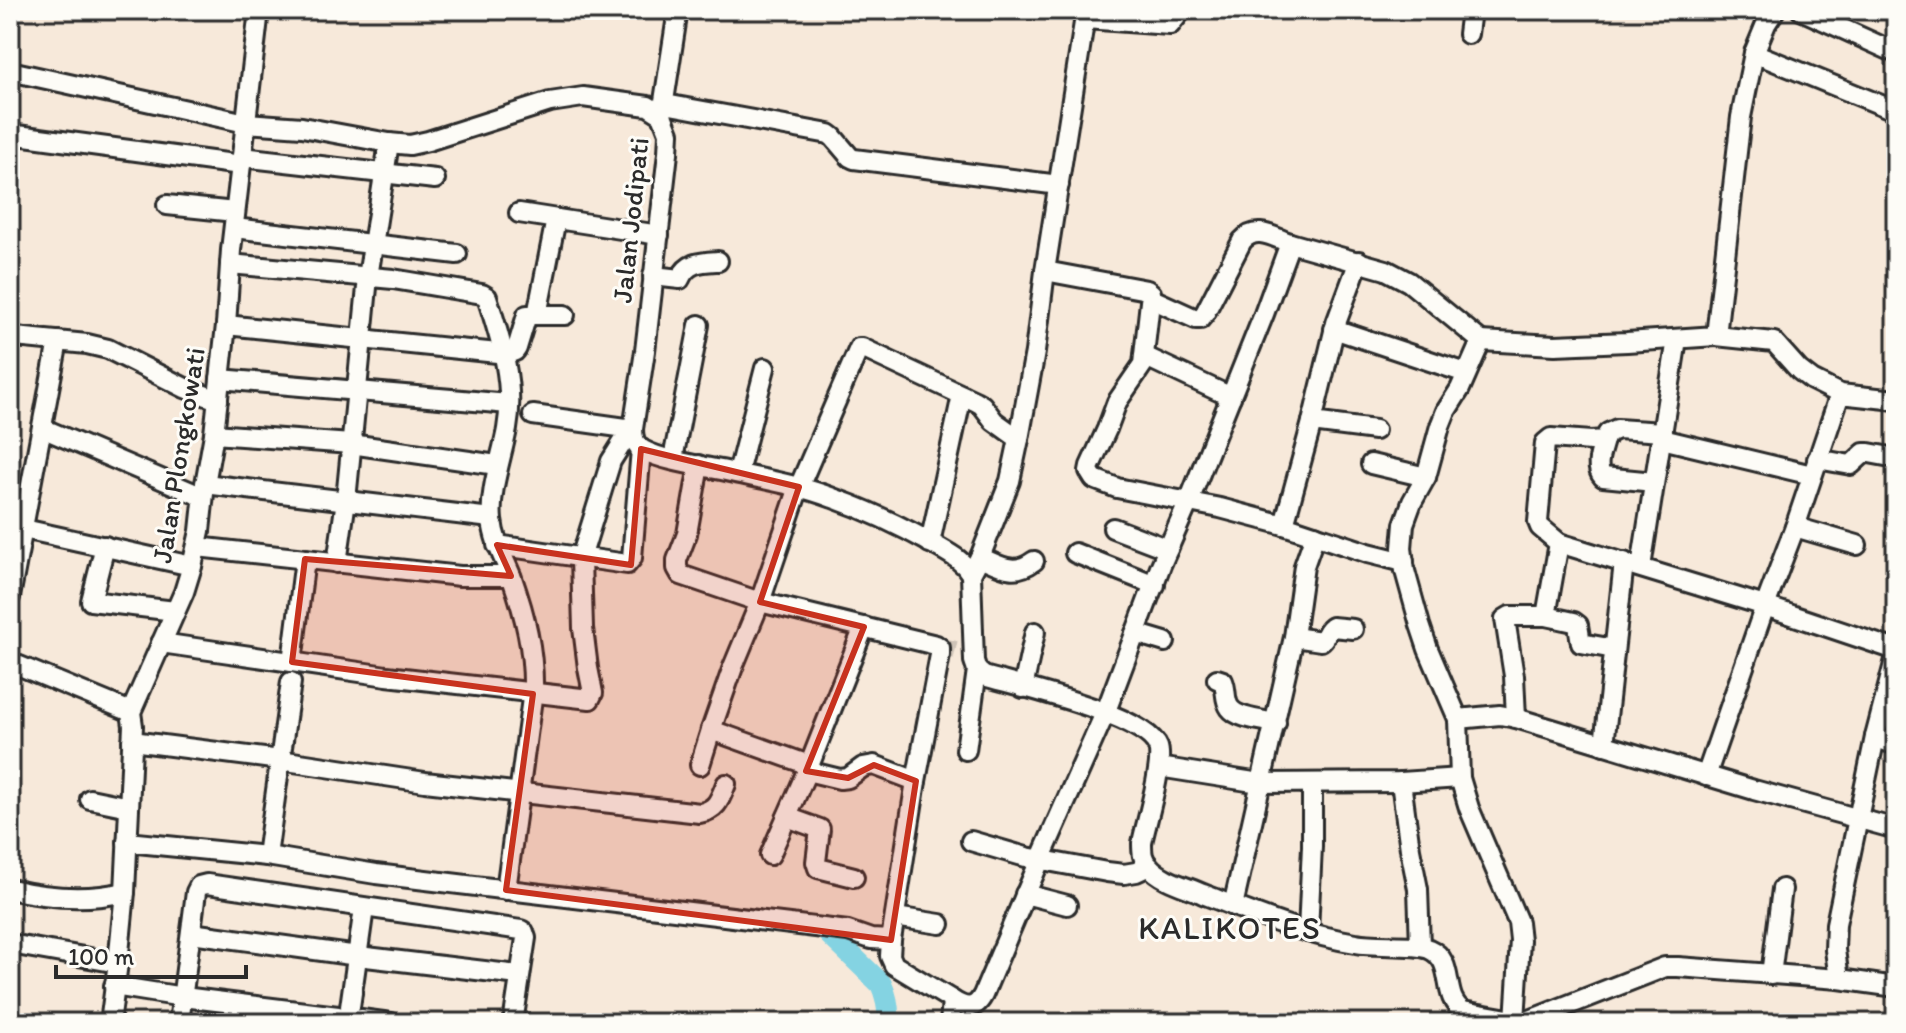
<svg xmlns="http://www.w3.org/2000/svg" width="1906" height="1033" font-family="Itim,sans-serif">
<rect width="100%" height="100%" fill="#f7e9da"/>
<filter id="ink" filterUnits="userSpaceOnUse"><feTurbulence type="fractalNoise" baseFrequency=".0125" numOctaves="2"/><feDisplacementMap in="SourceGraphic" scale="16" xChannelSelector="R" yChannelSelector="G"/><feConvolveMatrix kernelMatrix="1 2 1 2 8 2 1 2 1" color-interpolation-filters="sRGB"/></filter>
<g filter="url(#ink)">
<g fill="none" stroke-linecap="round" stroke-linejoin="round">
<path stroke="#84d3e2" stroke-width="22" d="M 824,929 L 881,984 C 887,997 889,1009 888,1023"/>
<path stroke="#cec3b7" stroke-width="18" stroke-dasharray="18 9" stroke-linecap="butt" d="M 938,646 L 973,654"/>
<g stroke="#2b2b2b" stroke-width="24">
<g id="minor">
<path d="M 1086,10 L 1045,271 L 1035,352 L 1019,439 L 1010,481 L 980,557 L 971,574 L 974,661 L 977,670 L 984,676 C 1018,686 1146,715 1158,747 C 1164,764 1146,823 1142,843 C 1142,852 1142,859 1149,866 C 1162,881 1185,886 1203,894 C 1252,913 1304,935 1356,943 C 1375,947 1414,943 1429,949 C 1457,961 1440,996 1463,1011 L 1525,1022 L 1665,967 L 1678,967 L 1839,979 L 1896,987"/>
<path d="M 1801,10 L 1896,53"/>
<path d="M 1085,19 L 1170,25 L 1182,10"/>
<path d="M 1468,34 L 1471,10"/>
<path d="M 1754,53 L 1766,24 L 1775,10"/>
<path d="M 10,71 L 246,123 L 302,127 L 389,143 L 410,145 L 428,141 L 550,102 L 583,97 L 648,106 L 662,115 L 669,133 L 668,153 L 645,351 L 633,429 C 633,438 635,445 643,450 C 663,461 703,466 726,471 C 762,479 799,485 833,498 C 867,510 901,526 933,544 C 948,553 962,559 971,574"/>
<path d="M 665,104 L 829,134 L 833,137 L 850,157 L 854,159 L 1059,185"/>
<path d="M 662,114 L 678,10"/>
<path d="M 10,134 L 241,165"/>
<path d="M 242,157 L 435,179"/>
<path d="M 167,205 L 235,212"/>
<path d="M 519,213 L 659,235"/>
<path d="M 234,228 L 457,254"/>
<path d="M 230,264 L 393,279 L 482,294 L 487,297 C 501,340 515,384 507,429 C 502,457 489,492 492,520 C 494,541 504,558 512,578 C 525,615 534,651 533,691 L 506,890"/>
<path d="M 1045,271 L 1147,290 L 1151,293 L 1143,364 L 1117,402 L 1107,429 L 1090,466 L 1089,471 L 1094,479 L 1117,488 L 1220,508 L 1284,525 L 1368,553 L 1404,562"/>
<path d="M 653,276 L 680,279 C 687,262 701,262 718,261"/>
<path d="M 1152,299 L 1196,319 L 1200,319 L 1205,313 L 1242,241 C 1256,225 1273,237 1290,243"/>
<path d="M 537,315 L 556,219"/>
<path d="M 226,325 L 507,354 L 515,351 L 517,348 L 527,315 L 565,315"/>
<path d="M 1334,329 L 1466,373"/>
<path d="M 1716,336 L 1774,342 L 1799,370 L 1812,380 L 1840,394"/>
<path d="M 10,338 L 15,337 L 87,344 L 108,349 L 185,388 L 218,400"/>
<path d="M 1481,341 L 1555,345 L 1627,342 L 1716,336 L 1741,117 L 1754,53 L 1896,111"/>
<path d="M 1144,356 L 1231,397"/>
<path d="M 220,379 L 509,404"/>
<path d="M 533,415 L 633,429"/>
<path d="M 1312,422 L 1375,430"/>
<path d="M 42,428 L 203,497"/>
<path d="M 214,434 L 351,444 L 497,465"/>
<path d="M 1662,439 L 1812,475"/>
<path d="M 1604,440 C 1601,452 1594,467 1603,477 L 1654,482"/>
<path d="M 673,459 L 699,325"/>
<path d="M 1817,459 L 1851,465 L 1864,453 L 1869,453 L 1896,458"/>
<path d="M 1371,464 L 1426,477"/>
<path d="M 738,473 L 765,368"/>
<path d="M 205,484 L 491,518"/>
<path d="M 1284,525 L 1312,422 L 1336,323 L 1359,261"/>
<path d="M 10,526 L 192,566"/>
<path d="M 1795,527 L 1857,545"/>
<path d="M 1113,528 L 1168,549"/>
<path d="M 930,543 L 962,395"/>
<path d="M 1559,543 L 1765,606 L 1896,650"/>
<path d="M 497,545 L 627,564 L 632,558 L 641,449"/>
<path d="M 105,546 L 91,601 L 175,611"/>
<path d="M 197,547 L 460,576 L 511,576"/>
<path d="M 1075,553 L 1155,585"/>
<path d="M 980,557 C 1001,566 1014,576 1034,561"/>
<path d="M 337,563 L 346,500 L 368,277 L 389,143"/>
<path d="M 1641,567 L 1677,339"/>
<path d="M 10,597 L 58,341"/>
<path d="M 1546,616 L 1574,622 L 1578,625 L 1581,643 L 1614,649"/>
<path d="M 1135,633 L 1165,642"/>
<path d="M 1294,637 L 1321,641 C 1327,637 1326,630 1332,627 L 1353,629"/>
<path d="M 161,643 L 387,676 L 590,699 L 593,693 L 588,668 L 583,628 L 581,558 L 611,461 L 623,442 L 633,436"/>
<path d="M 10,662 L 131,712"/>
<path d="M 292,662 L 305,559"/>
<path d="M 1217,679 L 1223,681 C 1227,690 1224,700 1230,708 C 1238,719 1263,720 1276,723"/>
<path d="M 1023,688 L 1035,632"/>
<path d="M 1516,718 L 1514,676 L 1505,619 L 1510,616 L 1546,616 L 1559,543 L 1540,527 L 1538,522 L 1545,443 L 1551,438 L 1591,441 L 1604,440 L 1608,433 L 1617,429 L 1663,432"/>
<path d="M 1458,719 L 1500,715 L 1516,718 L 1754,790 L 1896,829"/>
<path d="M 711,730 L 809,765"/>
<path d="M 1875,737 L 1896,745"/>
<path d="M 132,741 L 280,760 L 425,782 L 700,813 C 717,810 720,799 726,784"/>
<path d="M 1604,745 L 1624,562"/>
<path d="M 966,750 L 977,670"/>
<path d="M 700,765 L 711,730 L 733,667 L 760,602 L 799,487 L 859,348 L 862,348 L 975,401 L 982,405 L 994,421 L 1019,439"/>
<path d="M 1159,767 L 1260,783 L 1401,782 L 1460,778"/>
<path d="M 807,771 L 840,779 L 848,778 L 863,767 L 874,765 L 916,781"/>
<path d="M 1706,776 L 1765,606 L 1795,527 L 1840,394 L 1896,400"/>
<path d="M 1401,782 L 1410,849 L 1418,889 L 1420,946"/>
<path d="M 90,799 L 129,807"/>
<path d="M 787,817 L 820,829 L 816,862 L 818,868 L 854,877"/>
<path d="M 971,841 L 1026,857 L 1107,872 L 1124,874 L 1136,872 L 1149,866"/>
<path d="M 127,842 L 267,856 L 376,874 L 848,931 L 871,939 L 891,940 L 916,781 L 940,655 L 940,648 L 936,645 L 760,602 L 681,575 L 677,568 L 677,560 L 687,534 L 699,465"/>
<path d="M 770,855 L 807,771 L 864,627"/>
<path d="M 267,856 L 291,682"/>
<path d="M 10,889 C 48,898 86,901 125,892"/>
<path d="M 1025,894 L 1067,905"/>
<path d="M 1233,906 L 1294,637 L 1304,566 L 1315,535"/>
<path d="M 895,917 L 940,924"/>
<path d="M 1308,932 L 1312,846 L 1312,783"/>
<path d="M 191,933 L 358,956 L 519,975"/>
<path d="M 891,940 L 890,956 L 894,965 L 952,1000"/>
<path d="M 10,944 L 118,963"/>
<path d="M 1771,975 L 1782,889"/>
<path d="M 1839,979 L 1835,950 L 1836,924 L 1875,737 L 1896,656"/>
<path d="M 114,986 L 183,997 L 338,1016"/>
<path d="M 350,1007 L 364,908"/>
<path d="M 361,1019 L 391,1023"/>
<path d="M 110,1023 L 118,963 L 125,892 L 133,726 L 131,712 L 184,592 L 192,566 L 200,531 L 205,484 L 214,434 L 226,325 L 231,250 L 259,10"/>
<path d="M 179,1023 L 196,892 L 199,886 L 207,884 L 521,930 L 524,932 L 526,938 L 513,1023"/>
<path d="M 950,1023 L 952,1000 C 966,1009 975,1010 983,995 L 1040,860 L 1106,711 L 1161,565 L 1189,501 L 1264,314 L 1290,243 L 1386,270 L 1409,282 L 1481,341 L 1460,389 L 1446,411 L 1440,426 L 1426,477 L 1412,502 L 1404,524 L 1402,548 L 1405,571 L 1420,625 L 1428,649 L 1458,719 L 1460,778 L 1469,808 L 1518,922 L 1520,940 L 1515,1021"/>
</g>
</g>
<use href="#minor" stroke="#fdfcf7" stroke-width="18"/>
</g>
</g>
<path fill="#c8321e" fill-opacity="0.2" stroke="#c8321e" stroke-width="6" stroke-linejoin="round" d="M 641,449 L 799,487 L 760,602 L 864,627 L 806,771 L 848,778 L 874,765 L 916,781 L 891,940 L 506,890 L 533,694 L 292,662 L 305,559 L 511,576 L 497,545 L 631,565 Z"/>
<g text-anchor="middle" stroke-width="6" stroke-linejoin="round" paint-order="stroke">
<g font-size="28" fill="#2b2b2b" stroke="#fdfcf7">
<text transform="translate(630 220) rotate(-84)" y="10">Jalan Jodipati</text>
<text transform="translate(178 455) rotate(-81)" y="10">Jalan Plongkowati</text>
</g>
<g font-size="32" letter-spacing="2" fill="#2b2b2b" stroke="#fdfcf7">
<text x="1230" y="939">KALIKOTES</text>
</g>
</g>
<rect width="1906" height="1033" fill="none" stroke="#fdfcf7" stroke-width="40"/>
<rect x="20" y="20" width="1866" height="993" fill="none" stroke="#2b2b2b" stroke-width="3" filter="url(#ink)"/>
<path d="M56 965v12h190v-12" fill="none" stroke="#2b2b2b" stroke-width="4"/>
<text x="68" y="965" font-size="24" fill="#2b2b2b" stroke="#fdfcf7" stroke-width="6" paint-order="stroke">100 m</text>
</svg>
